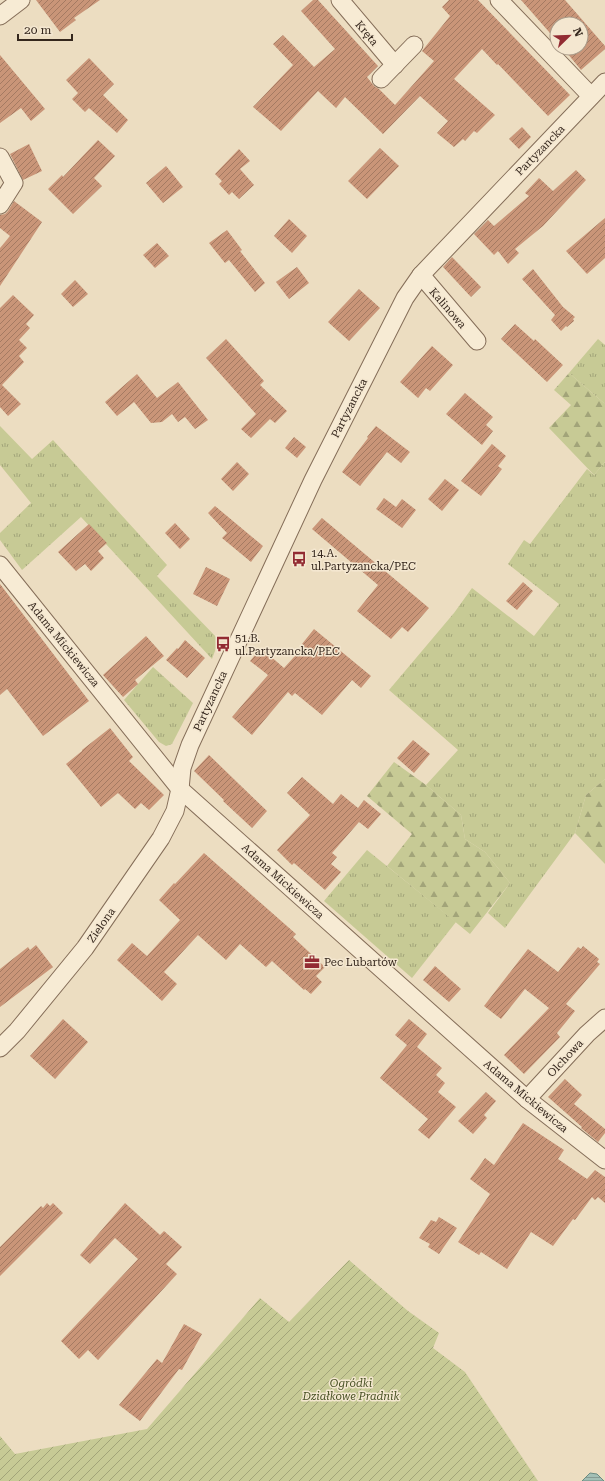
<svg xmlns="http://www.w3.org/2000/svg" width="605" height="1481" font-family="'Roboto Serif',serif">
<defs>
<pattern id="grass-tufts" width="24" height="20" patternUnits="userSpaceOnUse"><rect width="24" height="20" fill="#c7ca95"/><path d="M3 7l-1-3M5 7V3M7 7l1-3M15 17l-1-3M17 17v-4M19 17l1-3" fill="none" stroke="#a2a479"/></pattern>
<pattern id="forest-firs" width="22" height="20" patternUnits="userSpaceOnUse"><rect width="22" height="20" fill="#c7ca95"/><path d="M5 1l3.5 6h-7zM16 11l3.5 6h-7z" fill="#a2a479"/></pattern>
<pattern id="garden-furrows" width="10" height="10" patternUnits="userSpaceOnUse"><rect width="10" height="10" fill="#c7ca95"/><path d="M-1 1l2-2M0 10L10 0M9 11l2-2" fill="none" stroke="#a2a479"/></pattern>
<pattern id="water-rules" width="6" height="5" patternUnits="userSpaceOnUse"><rect width="6" height="5" fill="#a3bfb5"/><path d="M0 2.5h6" fill="none" stroke="#869b93"/></pattern>
<pattern id="building-hatch" width="6" height="6" patternUnits="userSpaceOnUse"><rect width="6" height="6" fill="#c99578"/><path d="M-1 1l2-2M0 6l6-6M5 7l2-2" fill="none" stroke="#a47a62"/></pattern>
</defs>
<rect width="100%" height="100%" fill="#ecddc1"/>
<g fill="url(#grass-tufts)">
<path d="M 598,339 L 605,345 L 605,404 L 569,373 Z"/>
<path d="M 0,426 L 32,459 L 53,440 L 167,565 L 157,576 L 219,640 L 212,659 L 81,517 L 22,570 L 0,540 L 0,533 L 31,503 L 0,465 Z"/>
<path d="M 605,462 L 605,779 L 586,795 L 575,833 L 505,928 L 488,913 L 510,883 L 485,852 L 465,839 L 461,815 L 426,785 L 458,750 L 389,690 L 454,613 L 472,588 L 534,636 L 559,604 L 508,564 L 524,540 L 530,544 L 587,469 L 594,475 Z"/>
<path d="M 153,667 L 193,703 L 172,744 L 166,746 L 159,742 L 124,700 Z"/>
<path d="M 367,850 L 456,922 L 412,978 L 324,901 Z"/>
</g>
<g fill="url(#forest-firs)">
<path d="M 569,373 L 605,404 L 605,462 L 594,475 L 549,428 L 571,405 L 554,390 Z"/>
<path d="M 394,762 L 426,785 L 461,815 L 465,839 L 485,852 L 510,883 L 470,934 L 387,866 L 412,834 L 367,796 Z"/>
<path d="M 605,779 L 605,864 L 575,833 L 586,795 Z"/>
</g>
<path fill="url(#garden-furrows)" d="M 349,1260 L 408,1311 L 439,1333 L 433,1348 L 465,1372 L 538,1481 L 0,1481 L 0,1436 L 15,1454 L 147,1429 L 260,1298 L 289,1322 Z"/>
<path fill="url(#water-rules)" stroke="#6b8c82" d="M 590,1473 L 597,1474 L 604,1481 L 582,1481 Z"/>
<g fill="url(#building-hatch)">
<path d="M 36,0 L 100,0 L 74,18 L 76,20 L 60,32 Z"/>
<path d="M 313,0 L 318,0 L 378,66 L 367,77 L 374,86 L 379,89 L 395,105 L 434,61 L 422,51 L 450,16 L 442,7 L 449,0 L 478,0 L 570,95 L 548,116 L 498,64 L 497,65 L 482,49 L 454,79 L 495,115 L 477,133 L 474,131 L 465,141 L 463,139 L 454,147 L 437,133 L 448,121 L 420,96 L 383,134 L 345,97 L 336,108 L 318,91 L 281,131 L 253,107 L 293,65 L 273,44 L 283,35 L 314,67 L 335,49 L 301,11 Z"/>
<path d="M 521,0 L 565,0 L 605,46 L 605,49 L 581,70 L 563,48 L 581,48 L 581,24 L 557,24 L 557,41 Z"/>
<path d="M 0,55 L 45,109 L 31,121 L 21,108 L 0,123 Z"/>
<path d="M 89,58 L 114,84 L 103,95 L 128,120 L 117,133 L 89,108 L 85,112 L 72,99 L 78,93 L 66,80 Z"/>
<path d="M 522,127 L 531,137 L 519,149 L 509,139 Z"/>
<path d="M 98,140 L 115,156 L 94,178 L 102,186 L 73,214 L 48,189 L 62,175 L 63,177 Z"/>
<path d="M 29,144 L 42,171 L 23,180 L 10,154 Z"/>
<path d="M 380,148 L 399,166 L 367,199 L 348,181 Z"/>
<path d="M 239,149 L 250,161 L 240,169 L 254,185 L 239,199 L 232,192 L 229,195 L 219,184 L 222,181 L 215,174 Z"/>
<path d="M 166,166 L 183,187 L 163,203 L 146,183 Z"/>
<path d="M 576,170 L 586,180 L 543,226 L 515,249 L 519,253 L 508,264 L 498,251 L 494,255 L 474,234 L 488,220 L 494,226 L 529,196 L 525,193 L 539,178 L 553,191 Z"/>
<path d="M 14,201 L 42,222 L 0,286 L 0,248 L 10,236 L 0,228 L 0,215 L 5,214 L 8,211 Z"/>
<path d="M 605,218 L 605,258 L 587,274 L 566,251 Z"/>
<path d="M 289,219 L 307,236 L 292,253 L 274,236 Z"/>
<path d="M 227,230 L 242,250 L 240,251 L 265,283 L 255,292 L 229,260 L 225,263 L 209,243 Z"/>
<path d="M 157,243 L 169,256 L 155,268 L 143,255 Z"/>
<path d="M 452,257 L 481,287 L 471,297 L 443,267 Z"/>
<path d="M 297,267 L 309,283 L 289,299 L 276,282 Z"/>
<path d="M 533,269 L 563,307 L 575,317 L 573,319 L 574,321 L 567,327 L 566,326 L 561,331 L 551,320 L 555,315 L 522,279 Z"/>
<path d="M 75,280 L 88,294 L 73,307 L 61,294 Z"/>
<path d="M 359,289 L 380,308 L 349,341 L 328,322 Z"/>
<path d="M 13,295 L 34,315 L 26,324 L 30,328 L 19,340 L 27,348 L 19,356 L 24,362 L 2,385 L 21,404 L 8,416 L 0,407 L 0,308 Z"/>
<path d="M 515,324 L 534,341 L 535,339 L 563,365 L 547,382 L 501,339 Z"/>
<path d="M 226,339 L 264,381 L 260,385 L 287,411 L 275,423 L 270,419 L 251,438 L 241,429 L 256,414 L 206,358 Z"/>
<path d="M 432,346 L 453,365 L 430,391 L 426,388 L 418,398 L 400,382 Z"/>
<path d="M 137,374 L 157,398 L 178,382 L 208,420 L 195,429 L 185,417 L 178,422 L 172,414 L 162,422 L 151,423 L 134,402 L 117,416 L 105,402 Z"/>
<path d="M 465,393 L 493,417 L 486,425 L 493,431 L 482,445 L 446,414 Z"/>
<path d="M 376,426 L 410,452 L 401,463 L 387,452 L 360,486 L 342,472 L 368,438 L 367,437 Z"/>
<path d="M 294,437 L 306,447 L 297,458 L 285,448 Z"/>
<path d="M 492,444 L 506,456 L 498,466 L 502,469 L 481,496 L 461,481 Z"/>
<path d="M 237,462 L 249,474 L 233,491 L 221,479 Z"/>
<path d="M 445,479 L 459,490 L 442,511 L 428,499 Z"/>
<path d="M 384,498 L 396,507 L 402,499 L 416,510 L 402,528 L 376,509 Z"/>
<path d="M 215,506 L 263,546 L 251,562 L 222,538 L 227,533 L 208,513 Z"/>
<path d="M 322,518 L 429,608 L 408,632 L 402,627 L 391,639 L 357,611 L 378,585 L 312,529 Z"/>
<path d="M 175,523 L 190,539 L 180,549 L 165,533 Z"/>
<path d="M 89,524 L 107,543 L 98,551 L 104,558 L 91,571 L 85,564 L 76,571 L 58,552 Z"/>
<path d="M 206,567 L 230,579 L 217,606 L 193,594 Z"/>
<path d="M 523,582 L 533,591 L 517,610 L 506,601 Z"/>
<path d="M 0,584 L 89,701 L 43,736 L 7,689 L 0,695 Z"/>
<path d="M 314,629 L 371,676 L 361,688 L 352,680 L 322,715 L 295,693 L 292,696 L 288,692 L 252,735 L 232,717 L 268,675 L 250,661 L 261,648 L 284,668 L 304,646 L 302,644 Z"/>
<path d="M 146,636 L 164,656 L 135,680 L 138,684 L 123,697 L 103,675 Z"/>
<path d="M 185,640 L 205,658 L 187,678 L 166,660 L 177,648 L 178,649 Z"/>
<path d="M 110,728 L 133,757 L 129,761 L 164,795 L 149,810 L 141,803 L 135,809 L 118,793 L 101,807 L 66,764 L 82,751 L 82,750 Z"/>
<path d="M 413,740 L 430,754 L 414,773 L 397,758 Z"/>
<path d="M 209,755 L 267,811 L 252,828 L 223,801 L 224,800 L 194,771 Z"/>
<path d="M 302,777 L 333,804 L 341,794 L 358,808 L 364,800 L 381,814 L 368,829 L 359,822 L 332,853 L 337,857 L 331,864 L 341,872 L 325,890 L 294,863 L 292,865 L 277,850 L 310,815 L 287,793 Z"/>
<path d="M 204,853 L 296,934 L 293,937 L 325,967 L 316,976 L 322,982 L 311,994 L 305,989 L 304,990 L 272,961 L 266,967 L 240,944 L 226,960 L 198,935 L 164,972 L 177,984 L 162,1001 L 117,960 L 132,943 L 147,956 L 180,920 L 159,900 L 174,883 L 175,884 Z"/>
<path d="M 36,945 L 53,967 L 0,1007 L 0,969 L 28,947 L 30,950 Z"/>
<path d="M 583,946 L 599,959 L 597,962 L 600,964 L 566,1004 L 575,1011 L 557,1033 L 560,1037 L 524,1074 L 504,1055 L 549,1008 L 525,989 L 501,1019 L 484,1006 L 528,949 L 558,972 L 578,947 L 581,949 Z"/>
<path d="M 435,966 L 461,989 L 449,1002 L 423,980 Z"/>
<path d="M 63,1019 L 88,1042 L 55,1079 L 30,1056 Z"/>
<path d="M 409,1019 L 427,1034 L 417,1047 L 442,1068 L 436,1075 L 445,1083 L 438,1092 L 456,1107 L 429,1139 L 418,1130 L 428,1119 L 380,1078 L 407,1045 L 395,1035 Z"/>
<path d="M 565,1079 L 582,1095 L 574,1104 L 605,1129 L 605,1133 L 598,1142 L 581,1128 L 582,1127 L 548,1097 Z"/>
<path d="M 486,1092 L 496,1101 L 484,1115 L 487,1118 L 473,1134 L 458,1121 Z"/>
<path d="M 523,1123 L 564,1150 L 558,1159 L 587,1179 L 595,1170 L 605,1177 L 605,1203 L 598,1197 L 595,1200 L 592,1197 L 575,1220 L 573,1219 L 553,1246 L 531,1232 L 507,1269 L 481,1252 L 479,1255 L 458,1242 L 490,1194 L 470,1179 L 485,1158 L 494,1165 Z"/>
<path d="M 47,1203 L 50,1206 L 53,1203 L 63,1213 L 0,1276 L 0,1247 L 41,1206 L 43,1208 Z"/>
<path d="M 125,1203 L 160,1235 L 164,1231 L 182,1247 L 166,1264 L 177,1274 L 98,1360 L 88,1350 L 79,1359 L 61,1341 L 138,1259 L 115,1238 L 90,1264 L 80,1255 Z"/>
<path d="M 439,1217 L 457,1228 L 439,1254 L 428,1247 L 430,1244 L 419,1238 L 431,1220 L 436,1222 Z"/>
<path d="M 184,1324 L 202,1334 L 182,1370 L 179,1369 L 140,1421 L 119,1405 L 157,1359 L 162,1363 Z"/>
</g>
<g fill="none" stroke-linecap="round" stroke-linejoin="round">
<g stroke="#856e59" stroke-width="19">
<g id="street">
<path d="M 340,0 L 395,65"/>
<path d="M 499,0 L 591,96"/>
<path d="M 0,16 L 21,0"/>
<path d="M 381,79 L 414,45"/>
<path d="M 0,157 L 14,183 L 0,205"/>
<path d="M 421,275 L 477,341"/>
<path d="M 0,565 L 180,789 L 527,1099 L 605,1160"/>
<path d="M 0,1048 L 17,1031 L 85,948 L 161,838 L 175,811 L 180,789 L 182,768 L 190,745 L 313,480 L 405,298 L 421,275 L 605,82"/>
<path d="M 527,1099 L 587,1034 L 605,1018"/>
</g>
</g>
<use href="#street" stroke="#f7ebd4" stroke-width="17"/>
</g>
<defs>
<g id="bus-bare" transform="scale(1.2)"><path d="M-5-6H5V4H4V6H2V4H-2V6H-4V4H-5ZM-3.5-4V0h7V-4ZM-3.5 1.2v1.5H-2V1.2ZM2 1.2v1.5H3.5V1.2Z" fill="#922b32" stroke="#f4e7d0" stroke-width="2.5" paint-order="stroke"/></g>
<g id="office-bare" transform="scale(1.2)"><path d="M-6-3h4V-5.5h4V-3h4V5H-6ZM-1-4.5V-3h2v-1.5ZM-6 0V1H6V0Z" fill="#922b32" stroke="#f4e7d0" stroke-width="2.5" paint-order="stroke"/></g>
</defs>
<g fill-rule="evenodd">
<use href="#bus-bare" x="299" y="559"/>
<use href="#bus-bare" x="223" y="644"/>
<use href="#office-bare" x="312" y="962"/>
</g>
<g text-anchor="middle" stroke-width="3" stroke-linejoin="round" paint-order="stroke">
<g font-size="11" fill="#35271d" stroke="#f4e7d0">
<text transform="translate(367 33) rotate(50)" y="4">Kręta</text>
<text transform="translate(540 150) rotate(-46)" y="4">Partyzancka</text>
<text transform="translate(448 308) rotate(49)" y="4">Kalinowa</text>
<text transform="translate(349 408) rotate(-63)" y="4">Partyzancka</text>
<text transform="translate(64 644) rotate(51)" y="4">Adama Mickiewicza</text>
<text transform="translate(210 701) rotate(-65)" y="4">Partyzancka</text>
<text transform="translate(283 881) rotate(42)" y="4">Adama Mickiewicza</text>
<text transform="translate(101 925) rotate(-55)" y="4">Zielona</text>
<text transform="translate(565 1058) rotate(-47)" y="4">Olchowa</text>
<text transform="translate(526 1096) rotate(40)" y="4">Adama Mickiewicza</text>
</g>
<g font-size="11" fill="#35271d" stroke="#f4e7d0" text-anchor="start">
<text x="311" y="557">14.A.<tspan x="311" dy="13">ul.Partyzancka/PEC</tspan></text>
<text x="235" y="642">51.B.<tspan x="235" dy="13">ul.Partyzancka/PEC</tspan></text>
<text x="324" y="966">Pec Lubartów</text>
</g>
<g font-size="11" font-style="italic" fill="#485124" stroke="#f4e7d0">
<text x="351" y="1387">Ogródki<tspan x="351" dy="13">Działkowe Pradnik</tspan></text>
</g>
</g>
<g transform="translate(569 36) rotate(67)"><circle r="19" fill="#f4e7d0" stroke="#a89a88"/>
<path d="M0-3L7 15L0 10L-7 15Z" fill="#922b32"/>
<text y="-6" font-size="11" font-weight="bold" text-anchor="middle" fill="#35271d">N</text>
</g>
<path d="M18 34v6h54v-6" fill="none" stroke="#35271d" stroke-width="2"/>
<text x="24" y="34" font-size="12" fill="#35271d" stroke="#f4e7d0" stroke-width="3" paint-order="stroke">20 m</text>
</svg>
